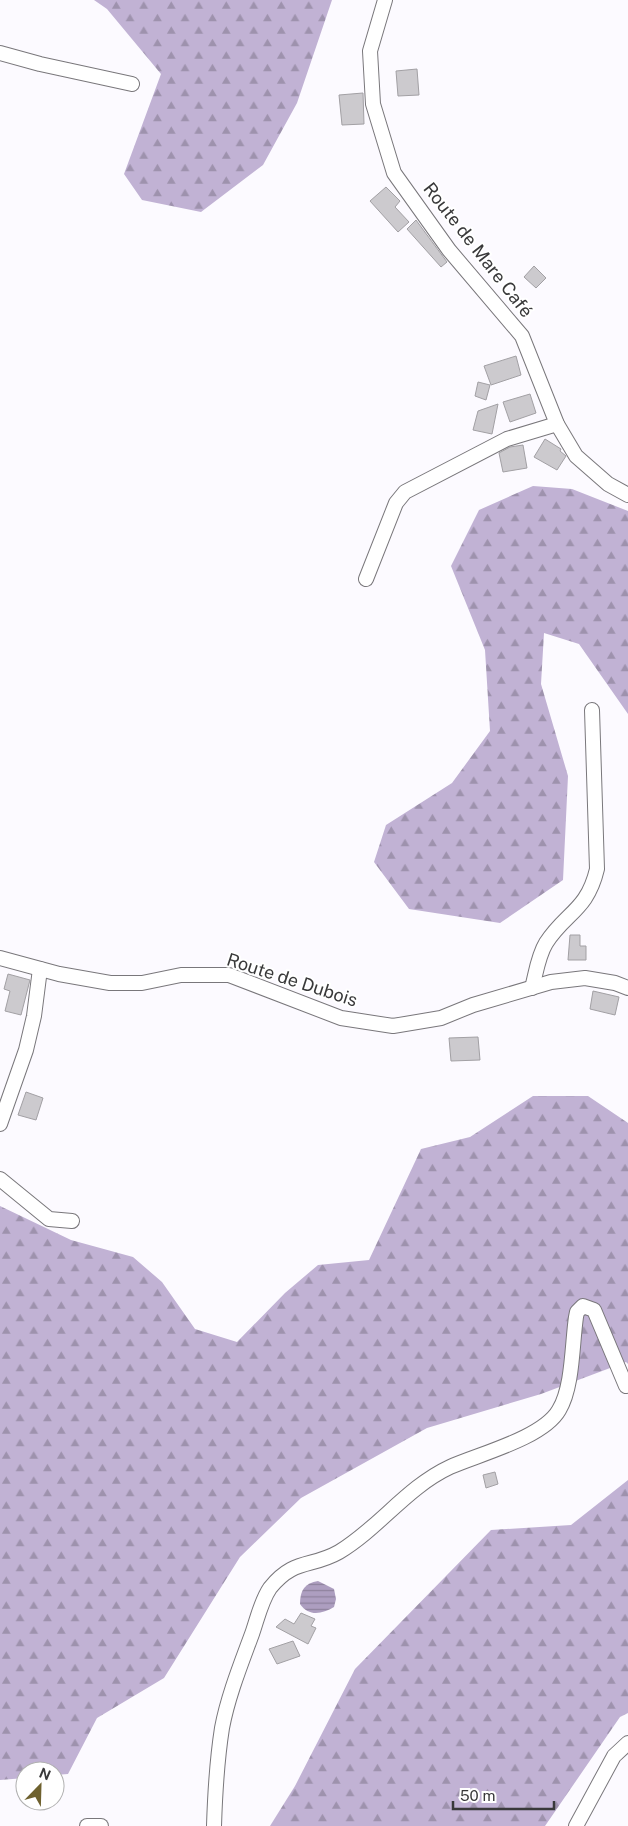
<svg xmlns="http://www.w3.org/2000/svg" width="628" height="1826" font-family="'Public Sans',sans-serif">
<defs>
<pattern id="forest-firs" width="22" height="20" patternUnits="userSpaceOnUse" patternTransform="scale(1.25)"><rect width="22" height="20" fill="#c1b2d4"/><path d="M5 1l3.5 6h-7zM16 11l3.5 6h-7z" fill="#9e92ad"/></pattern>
<pattern id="water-rules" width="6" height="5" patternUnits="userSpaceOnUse" patternTransform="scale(1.25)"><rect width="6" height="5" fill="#ad9ec0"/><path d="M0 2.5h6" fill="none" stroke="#8e829d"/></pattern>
</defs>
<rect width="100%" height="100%" fill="#fcfaff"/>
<g fill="url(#forest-firs)">
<path d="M 94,0 L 332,0 L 297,103 L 263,165 L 201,212 L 142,200 L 124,174 L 161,74 L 107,9 Z"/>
<path d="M 533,486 L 572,489 L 628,511 L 628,714 L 579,644 L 544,633 L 541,684 L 568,776 L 563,880 L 500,923 L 409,909 L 374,862 L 386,825 L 452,783 L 490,731 L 485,650 L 451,566 L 479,510 Z"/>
<path d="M 533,1096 L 588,1096 L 628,1123 L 628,1364 L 626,1362 L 541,1394 L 427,1428 L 301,1498 L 240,1557 L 164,1678 L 97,1718 L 68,1774 L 55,1775 L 55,1771 L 25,1771 L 25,1778 L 0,1780 L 0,1206 L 71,1240 L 133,1257 L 162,1282 L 195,1329 L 237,1342 L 285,1293 L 318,1265 L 369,1260 L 421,1149 L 470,1137 Z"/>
<path d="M 628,1480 L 628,1713 L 620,1717 L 545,1826 L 270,1826 L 295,1786 L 355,1669 L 491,1530 L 571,1525 Z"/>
</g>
<path fill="url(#water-rules)" d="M 318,1581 L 334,1589 L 336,1599 L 334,1607 C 322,1614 309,1617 300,1604 C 300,1590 305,1583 318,1581 Z"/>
<g fill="#cccace" stroke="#a2a0a4">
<path d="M 417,69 L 419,95 L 398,96 L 396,71 Z"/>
<path d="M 363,93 L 364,124 L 342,125 L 339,95 Z"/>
<path d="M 386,187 L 400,201 L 395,207 L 409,222 L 398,232 L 370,201 Z"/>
<path d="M 416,220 L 447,262 L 441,267 L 407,229 Z"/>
<path d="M 534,266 L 546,278 L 536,288 L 524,277 Z"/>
<path d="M 516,356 L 521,375 L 491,385 L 484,366 Z"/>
<path d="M 478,382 L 490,385 L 486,400 L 475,396 Z"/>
<path d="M 530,394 L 536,413 L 510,422 L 503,402 Z"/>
<path d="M 498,404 L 492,434 L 473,430 L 478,411 Z"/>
<path d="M 545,439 L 561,449 L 560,451 L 566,456 L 557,470 L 534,457 Z"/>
<path d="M 523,445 L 527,468 L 503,472 L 499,453 L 510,447 Z"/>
<path d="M 570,935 L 580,935 L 580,946 L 586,946 L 586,960 L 568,960 Z"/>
<path d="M 8,974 L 30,980 L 21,1015 L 5,1011 L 10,991 L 4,989 Z"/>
<path d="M 593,991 L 619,997 L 615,1015 L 590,1009 Z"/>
<path d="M 478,1037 L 480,1060 L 451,1061 L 449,1038 Z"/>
<path d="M 26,1092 L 43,1098 L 36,1120 L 18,1115 Z"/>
<path d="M 495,1472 L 498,1484 L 486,1488 L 483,1475 Z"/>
<path d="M 301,1613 L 315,1619 L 311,1626 L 316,1628 L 308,1644 L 276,1627 L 285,1619 L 294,1624 Z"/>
<path d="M 293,1641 L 300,1656 L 277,1664 L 269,1649 Z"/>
</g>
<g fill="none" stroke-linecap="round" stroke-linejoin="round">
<g stroke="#79777b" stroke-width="16">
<g id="minor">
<path d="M 385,0 L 370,51 L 373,104 L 394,173 L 449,250 L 522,336 L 557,424 L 576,456 L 608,484 L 628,495"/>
<path d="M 0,53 L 40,64 L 132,84"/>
<path d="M 366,579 L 396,503 L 405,492 L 507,439 L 557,424"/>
<path d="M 0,958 L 59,974 L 110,983 L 142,983 L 181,975 L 229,975 L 341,1018 L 393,1026 L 441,1018 L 473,1005 L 551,982 L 585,978 L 615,983 L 628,988"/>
<path d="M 532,988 C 536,973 538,956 546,943 C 566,912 587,911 597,869 L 592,710"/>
<path d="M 0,1124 L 26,1050 L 34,1016 L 40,969"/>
<path d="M 0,1179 L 49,1219 L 72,1221"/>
<path d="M 87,1826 L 101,1826"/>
<path d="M 214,1826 C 215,1794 217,1760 222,1728 C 228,1696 241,1664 252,1634 C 257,1620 261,1601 270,1588 C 294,1558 311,1568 339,1552 C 379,1528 407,1487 450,1467 C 479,1454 543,1438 559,1410 C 573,1387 572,1344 576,1317 L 577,1312 L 583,1306 L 594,1310 L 626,1386"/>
<path d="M 576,1826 L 614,1756 L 628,1743"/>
</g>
</g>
<use href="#minor" stroke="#fff" stroke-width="14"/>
</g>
<g text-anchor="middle" stroke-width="4" stroke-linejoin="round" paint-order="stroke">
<g font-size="18" fill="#39393a" stroke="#fff">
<text transform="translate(478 250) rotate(52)" y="6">Route de Mare Café</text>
<text transform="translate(292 980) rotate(18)" y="6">Route de Dubois</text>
</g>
</g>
<g transform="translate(40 1786) rotate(23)"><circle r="24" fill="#ffffff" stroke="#b0b0b0"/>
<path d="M0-4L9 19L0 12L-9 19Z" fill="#6e612e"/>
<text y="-8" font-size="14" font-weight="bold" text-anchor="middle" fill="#39393a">N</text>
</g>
<path d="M453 1801v8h101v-8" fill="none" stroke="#39393a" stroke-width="2.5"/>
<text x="460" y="1801" font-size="15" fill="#39393a" stroke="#ffffff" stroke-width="4" paint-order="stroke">50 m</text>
</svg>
